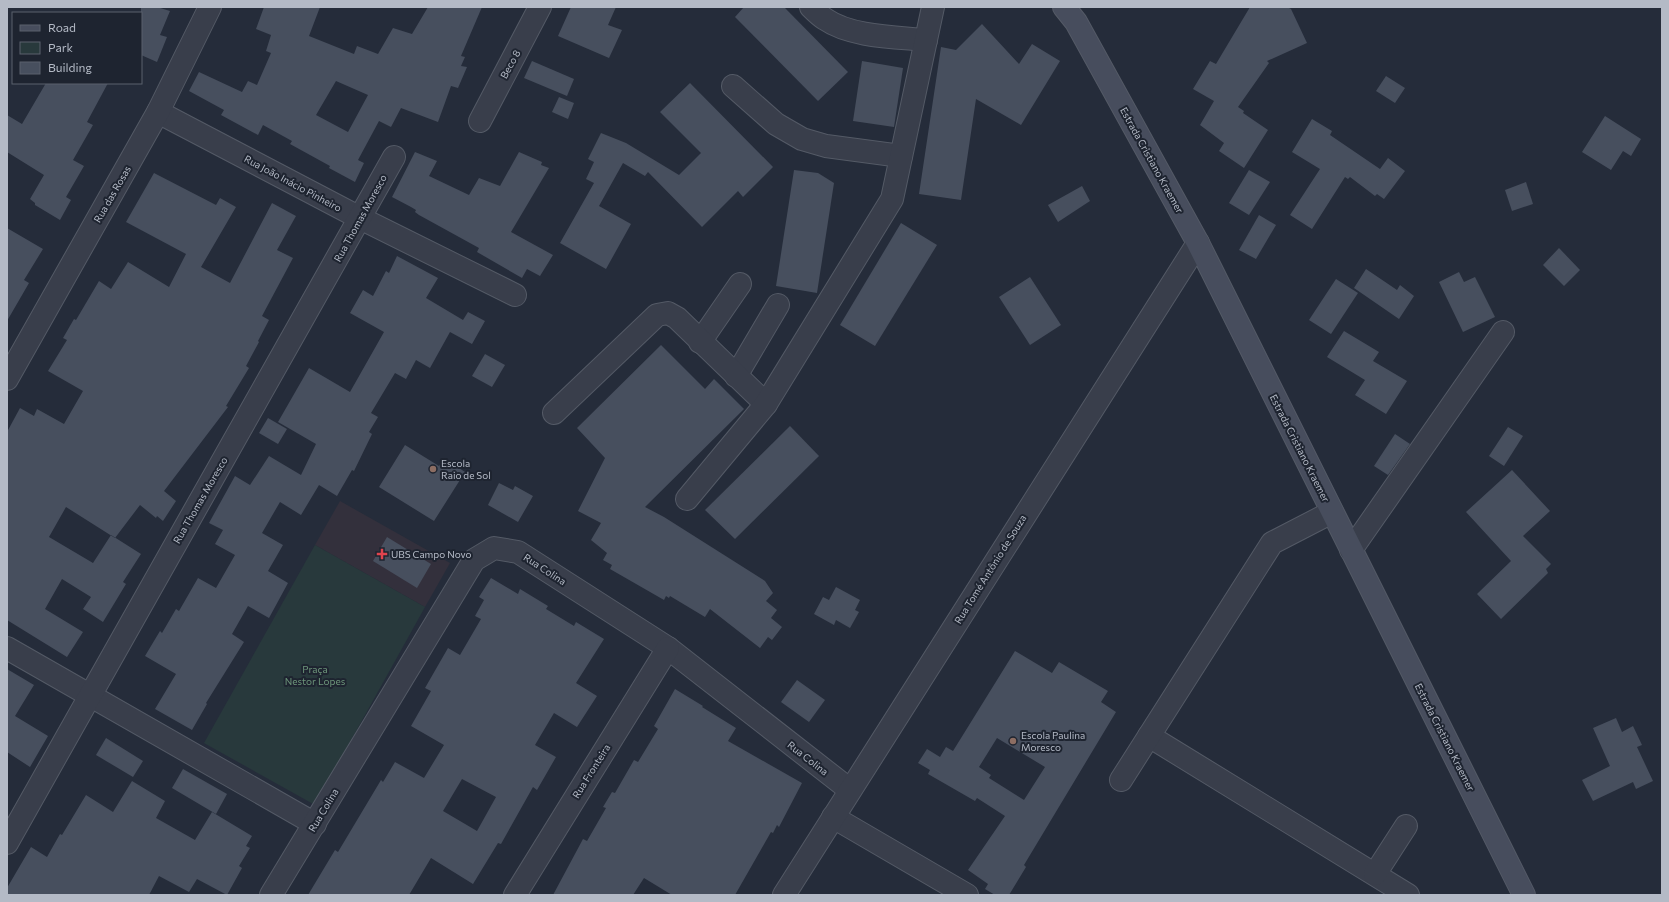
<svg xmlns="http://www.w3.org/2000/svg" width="1669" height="902" font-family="Commissioner,sans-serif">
<rect width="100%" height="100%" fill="#252c3a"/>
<path fill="#33303c" d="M 340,501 L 450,563 L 425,607 L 315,545 Z"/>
<path fill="#28393c" d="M 315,545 L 425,607 L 315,805 L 204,743 Z"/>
<g fill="#474f5e" fill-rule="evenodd">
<path d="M 141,7 L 157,7 L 170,11 L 160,35 L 167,37 L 157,62 L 141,55 Z"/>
<path d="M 264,7 L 320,7 L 309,36 L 354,54 L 357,46 L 378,54 L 393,28 L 412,34 L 428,7 L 482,7 L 461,56 L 465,57 L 461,66 L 467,67 L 458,88 L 451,86 L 438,122 L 401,108 L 391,127 L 379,121 L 358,160 L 364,163 L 355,182 L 329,168 L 330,166 L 290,144 L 292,141 L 263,125 L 258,135 L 221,115 L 224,110 L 189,91 L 199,72 L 242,92 L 248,81 L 257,85 L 271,53 L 266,51 L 271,35 L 256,29 ZM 336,81 L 368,95 L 348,132 L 316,115 Z"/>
<path d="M 571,7 L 616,7 L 608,25 L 622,30 L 609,58 L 558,36 Z"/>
<path d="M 744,7 L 784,7 L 848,72 L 818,101 L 735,17 Z"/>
<path d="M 1250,7 L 1287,7 L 1291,9 L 1307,43 L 1267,61 L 1269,63 L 1238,107 L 1244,111 L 1243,113 L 1268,130 L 1244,168 L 1219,151 L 1224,143 L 1200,125 L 1214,101 L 1193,89 L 1210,61 L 1216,64 Z"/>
<path d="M 982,24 L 1019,64 L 1032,44 L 1060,61 L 1021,125 L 976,99 L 961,200 L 919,194 L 941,47 L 956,50 Z"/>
<path d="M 532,61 L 574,79 L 567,96 L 524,78 Z"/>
<path d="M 862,61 L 903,68 L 894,127 L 853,121 Z"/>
<path d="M 1386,76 L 1405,88 L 1395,103 L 1376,91 Z"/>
<path d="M 46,83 L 108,83 L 87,122 L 93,125 L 73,160 L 84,166 L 66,197 L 71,200 L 60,220 L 35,205 L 35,203 L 30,199 L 44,175 L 7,152 L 7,115 L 22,124 Z"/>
<path d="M 690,83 L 773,167 L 743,197 L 738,191 L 702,227 L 648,172 L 645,176 L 623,163 L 599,206 L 631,224 L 606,269 L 560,243 L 594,183 L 586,179 L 594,162 L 588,159 L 601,133 L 626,143 L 679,175 L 701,153 L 660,112 Z"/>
<path d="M 559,97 L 574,103 L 568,119 L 552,112 Z"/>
<path d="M 1605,116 L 1641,139 L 1631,156 L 1623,151 L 1611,170 L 1582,152 Z"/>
<path d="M 1312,119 L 1332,131 L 1330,135 L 1380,169 L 1388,158 L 1405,171 L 1384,199 L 1377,194 L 1375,196 L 1350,177 L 1348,179 L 1345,177 L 1312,229 L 1290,215 L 1320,169 L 1292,152 Z"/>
<path d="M 415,152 L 437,161 L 429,176 L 469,195 L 479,178 L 500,186 L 519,152 L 542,162 L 541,165 L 549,168 L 511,232 L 553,255 L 540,276 L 527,269 L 522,278 L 477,252 L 479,248 L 419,215 L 415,212 L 416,210 L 411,207 L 392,197 Z"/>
<path d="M 794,170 L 818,173 L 834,183 L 817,293 L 776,286 Z"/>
<path d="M 1249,170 L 1270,182 L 1249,215 L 1229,203 Z"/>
<path d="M 154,173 L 216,205 L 220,198 L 236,207 L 201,267 L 230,283 L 272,203 L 296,216 L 277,250 L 293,258 L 262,316 L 269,320 L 258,341 L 259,342 L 246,366 L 249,368 L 226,406 L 228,407 L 164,491 L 176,501 L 163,521 L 157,516 L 156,518 L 140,505 L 115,538 L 66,507 L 49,537 L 93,563 L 111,535 L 141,554 L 123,582 L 126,584 L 103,622 L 83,609 L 91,597 L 62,579 L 45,609 L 83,632 L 67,657 L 7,620 L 7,432 L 20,408 L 34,416 L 37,409 L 64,424 L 83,391 L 48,371 L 67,340 L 63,338 L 74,319 L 76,320 L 99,281 L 111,289 L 128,262 L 169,287 L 186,254 L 126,222 Z"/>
<path d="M 1526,182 L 1533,204 L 1512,211 L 1505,190 Z"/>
<path d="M 1082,186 L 1090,201 L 1058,222 L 1048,205 Z"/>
<path d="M 1259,215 L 1276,225 L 1256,259 L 1239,250 Z"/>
<path d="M 901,223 L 937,245 L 875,346 L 840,325 Z"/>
<path d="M 7,228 L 43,249 L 24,280 L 29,283 L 7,321 Z"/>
<path d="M 1559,248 L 1580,270 L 1564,286 L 1543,265 Z"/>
<path d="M 397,256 L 438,278 L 426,298 L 463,320 L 468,312 L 485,321 L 472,344 L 450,332 L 430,368 L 416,360 L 406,379 L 395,373 L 371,413 L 378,417 L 369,432 L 372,434 L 354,471 L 352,470 L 337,496 L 319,485 L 301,515 L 280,502 L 262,533 L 283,545 L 268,571 L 288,583 L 269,618 L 248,606 L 232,634 L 244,642 L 206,703 L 207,704 L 192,730 L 155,709 L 176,674 L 145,656 L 160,631 L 162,633 L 176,609 L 179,611 L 198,578 L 216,588 L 235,555 L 215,544 L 223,530 L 209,523 L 235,476 L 250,485 L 269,456 L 301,475 L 316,444 L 278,422 L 309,368 L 350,392 L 384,332 L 350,313 L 363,290 L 373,296 L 386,271 L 389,273 Z"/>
<path d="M 1366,269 L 1397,290 L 1400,285 L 1414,296 L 1399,319 L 1354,288 Z"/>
<path d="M 1459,272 L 1464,282 L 1475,277 L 1495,317 L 1463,332 L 1439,282 Z"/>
<path d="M 1030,277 L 1061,325 L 1030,345 L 999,297 Z"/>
<path d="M 1336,279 L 1358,293 L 1331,334 L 1309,320 Z"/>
<path d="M 1344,331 L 1379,352 L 1373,361 L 1407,381 L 1386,414 L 1355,395 L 1365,380 L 1327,357 Z"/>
<path d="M 661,345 L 705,389 L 714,379 L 744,409 L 645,507 L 664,517 L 765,581 L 773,593 L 766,601 L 777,610 L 771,618 L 782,627 L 772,640 L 768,637 L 760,648 L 710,609 L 705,617 L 670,596 L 669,598 L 666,596 L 664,600 L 610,569 L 612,565 L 603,560 L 607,553 L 591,540 L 601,523 L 578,511 L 605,458 L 577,428 Z"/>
<path d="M 485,354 L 505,365 L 492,387 L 472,376 Z"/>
<path d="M 268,418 L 287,429 L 278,444 L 259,433 Z"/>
<path d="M 790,426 L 819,456 L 735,539 L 705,510 Z"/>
<path d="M 1508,427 L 1523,436 L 1504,466 L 1489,456 Z"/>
<path d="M 1395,434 L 1410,444 L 1388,475 L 1374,466 Z"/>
<path d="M 405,445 L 439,466 L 444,458 L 465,472 L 434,521 L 379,487 Z"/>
<path d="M 1512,470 L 1550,511 L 1523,536 L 1551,564 L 1546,569 L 1548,573 L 1501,619 L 1477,594 L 1511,561 L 1466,512 Z"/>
<path d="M 499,483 L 513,490 L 515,486 L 533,496 L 518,522 L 488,505 Z"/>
<path d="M 387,537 L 431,564 L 417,588 L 373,561 Z"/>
<path d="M 491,578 L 518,594 L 520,589 L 548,606 L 546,609 L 574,626 L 576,622 L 604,639 L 576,683 L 597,696 L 577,727 L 554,713 L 535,745 L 556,757 L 537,790 L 533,787 L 501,844 L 498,843 L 473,884 L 431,858 L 409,895 L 308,895 L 335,850 L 338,852 L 381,780 L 383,782 L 395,762 L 424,778 L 444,745 L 411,726 L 431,691 L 425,688 L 448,648 L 460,655 L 481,619 L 475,616 L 484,600 L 479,597 ZM 462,779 L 496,797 L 477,831 L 443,811 Z"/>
<path d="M 836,587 L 860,600 L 855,610 L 859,612 L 850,628 L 836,620 L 834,625 L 814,614 L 823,597 L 829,600 Z"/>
<path d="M 1015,651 L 1052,673 L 1059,662 L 1108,691 L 1101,702 L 1116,712 L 1024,865 L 1026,867 L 1009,895 L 995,895 L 985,889 L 988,884 L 968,870 L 1005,816 L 977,798 L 975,801 L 928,774 L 930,770 L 918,763 L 927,749 L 940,757 L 946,747 L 953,751 ZM 997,738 L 1045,767 L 1024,800 L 989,778 L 991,775 L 979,767 Z"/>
<path d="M 7,669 L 34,685 L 15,716 L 48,736 L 30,767 L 7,752 Z"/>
<path d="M 797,680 L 825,700 L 809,722 L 781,702 Z"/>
<path d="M 675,689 L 703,706 L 702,707 L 736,728 L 728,741 L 802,783 L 779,827 L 777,825 L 773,833 L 771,832 L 735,895 L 672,895 L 644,878 L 633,895 L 553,895 L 583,839 L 587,841 L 606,808 L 603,807 L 612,792 L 615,793 L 634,760 L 638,762 L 658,729 L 654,726 Z"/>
<path d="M 1616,718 L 1622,732 L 1633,726 L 1642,745 L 1637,747 L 1653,781 L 1636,789 L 1633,782 L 1593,801 L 1582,780 L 1610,766 L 1593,728 Z"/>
<path d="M 106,738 L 143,761 L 133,777 L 96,755 Z"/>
<path d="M 183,769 L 227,794 L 216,814 L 172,788 Z"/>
<path d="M 132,781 L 165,801 L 156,818 L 195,840 L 212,812 L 252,836 L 246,846 L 250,848 L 239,866 L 242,868 L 227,895 L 197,879 L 189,892 L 159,876 L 149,895 L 7,895 L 7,888 L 31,847 L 47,857 L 60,834 L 62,835 L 86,795 L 113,812 Z"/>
</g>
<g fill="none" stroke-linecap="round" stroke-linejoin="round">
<g stroke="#545a66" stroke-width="24">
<g id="street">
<path d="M 811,7 C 815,11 820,16 825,19 C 851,37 895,37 926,40"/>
<path d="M 733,86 L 776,124 L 802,139 L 826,146 L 901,156"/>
<path d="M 158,112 L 360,218 L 515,295"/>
<path d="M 480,121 L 540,7"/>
<path d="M 700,342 L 740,284"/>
<path d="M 736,376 L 778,305"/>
<path d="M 7,379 L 158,112 L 210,7"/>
<path d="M 554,413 L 657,315 L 668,313 L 677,318 L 766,404"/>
<path d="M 687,499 L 766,404 L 892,199 L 933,7"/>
<path d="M 1351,550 L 1503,332"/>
<path d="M 7,648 L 315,824"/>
<path d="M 1149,736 L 1408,895"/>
<path d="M 1121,780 L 1272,543 L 1332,512"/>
<path d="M 833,817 L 967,895"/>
<path d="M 7,843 L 394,157"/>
<path d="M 1375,874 L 1406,826"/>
<path d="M 271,895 L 474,560 L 494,548 L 518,552 L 668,648 L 850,790"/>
<path d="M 515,895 L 668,648"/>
<path d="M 784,895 L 1198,243"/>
</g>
</g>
<g stroke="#545a66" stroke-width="24">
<path id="secondary" d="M 1064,7 L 1076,22 L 1198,243 L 1524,895"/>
</g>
<use href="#street" stroke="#393e4b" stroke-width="22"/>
<use href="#secondary" stroke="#474d5d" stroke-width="22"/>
</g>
<g fill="#8d6e63" stroke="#1e2430" stroke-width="1.5">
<circle cx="433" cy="469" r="4"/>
<circle cx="1013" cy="741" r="4"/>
</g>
<path fill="#e0444e" stroke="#1e2430" stroke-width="1.5" d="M380 548h4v4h4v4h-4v4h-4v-4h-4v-4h4z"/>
<g text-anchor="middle" stroke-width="4" stroke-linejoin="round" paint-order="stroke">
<g font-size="10" fill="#b4bac6" stroke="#1e2430">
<text transform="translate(510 64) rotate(-62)" y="4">Beco 8</text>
<text transform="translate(1152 160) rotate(61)" y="4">Estrada Cristiano Kraemer</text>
<text transform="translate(293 183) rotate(28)" y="4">Rua João Inácio Pinheiro</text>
<text transform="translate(112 194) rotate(-60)" y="4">Rua das Rosas</text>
<text transform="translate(360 218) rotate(-61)" y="4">Rua Thomas Moresco</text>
<text transform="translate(1300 448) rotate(63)" y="4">Estrada Cristiano Kraemer</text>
<text transform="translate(200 500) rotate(-60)" y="4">Rua Thomas Moresco</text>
<text transform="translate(545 569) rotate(33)" y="4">Rua Colina</text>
<text transform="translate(990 569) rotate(-58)" y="4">Rua Tomé Antônio de Souza</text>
<text transform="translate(1445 737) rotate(63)" y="4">Estrada Cristiano Kraemer</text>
<text transform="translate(808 758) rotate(38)" y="4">Rua Colina</text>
<text transform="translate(591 771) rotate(-58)" y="4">Rua Fronteira</text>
<text transform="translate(323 810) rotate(-59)" y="4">Rua Colina</text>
</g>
<g font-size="10" fill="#b4bac6" stroke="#1e2430" text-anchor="start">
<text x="441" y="467">Escola<tspan x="441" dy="12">Raio de Sol</tspan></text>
<text x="391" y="558">UBS Campo Novo</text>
<text x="1021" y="739">Escola Paulina<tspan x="1021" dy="12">Moresco</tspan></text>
</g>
<g font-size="10" fill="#6d957a" stroke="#1e2430">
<text x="315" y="673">Praça<tspan x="315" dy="12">Nestor Lopes</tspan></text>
</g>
</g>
<rect width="1669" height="902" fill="none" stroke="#b4bac6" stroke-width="16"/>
<rect x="12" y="12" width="130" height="72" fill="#1e2430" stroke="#5a606c"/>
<rect x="20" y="25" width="20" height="6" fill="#474d5d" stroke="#5a606c"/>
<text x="48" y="32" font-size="12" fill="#b4bac6">Road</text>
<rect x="20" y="42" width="20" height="12" fill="#28393c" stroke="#5a606c"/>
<text x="48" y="52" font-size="12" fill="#b4bac6">Park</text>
<rect x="20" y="62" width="20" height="12" fill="#474f5e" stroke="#5a606c"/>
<text x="48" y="72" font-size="12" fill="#b4bac6">Building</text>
</svg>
